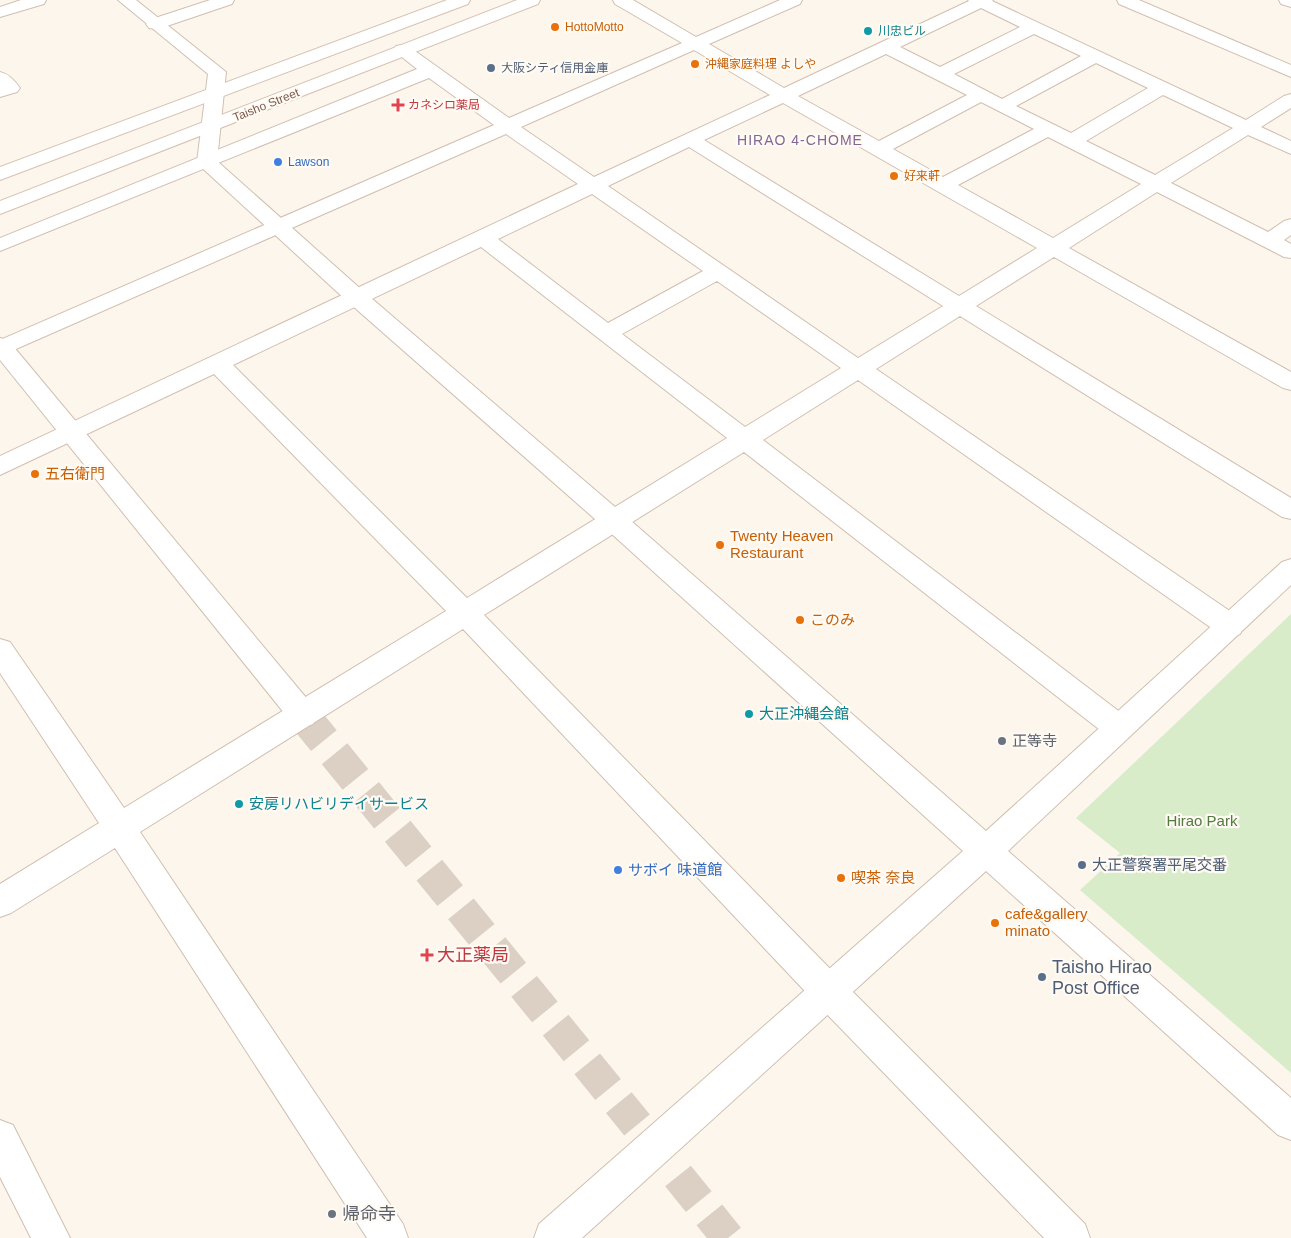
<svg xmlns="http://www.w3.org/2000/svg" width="1291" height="1238" font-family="Helvetica,'Noto Sans JP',sans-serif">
<rect width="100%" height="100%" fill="#fdf6ec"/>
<path fill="#d8ecc9" d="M 1291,614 L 1291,1073 L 1080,890 L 1120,853 L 1076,818 Z"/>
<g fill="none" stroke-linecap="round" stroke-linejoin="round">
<g stroke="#dcd0c4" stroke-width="33" stroke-dasharray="33 17" stroke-linecap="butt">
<path d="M 303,715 L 637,1125"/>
<path d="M 678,1176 L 728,1238"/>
</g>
<g stroke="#d1beb0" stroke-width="2">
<g id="minor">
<path d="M 210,0 L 234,0 L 232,4 L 161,28 L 155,29 L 149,28 L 146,24 L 149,20 Z"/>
<path d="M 613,0 L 633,0 L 696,37 L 780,0 L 802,0 L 800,4 L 709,44 L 784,88 L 969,1 L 968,0 L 993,0 L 992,1 L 1246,120 L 1284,96 L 1291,94 L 1291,108 L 1261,127 L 1291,141 L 1291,154 L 1248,135 L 1171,183 L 1268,232 L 1284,221 L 1291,219 L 1291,235 L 1284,240 L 1291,244 L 1291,258 L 1284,257 L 1157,192 L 1069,248 L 1291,372 L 1291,390 L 1283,388 L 1054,257 L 976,306 L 1291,498 L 1291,519 L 1282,517 L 960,316 L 876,369 L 1240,618 L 1244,626 L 1240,634 L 1230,637 L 1220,634 L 858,380 L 763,440 L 1129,719 L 1134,728 L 1129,737 L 1119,740 L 1109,737 L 744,452 L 484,615 L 841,980 L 1085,1224 L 1090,1238 L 1044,1238 L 817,1004 L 463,629 L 140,832 L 403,1224 L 408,1238 L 367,1238 L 115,848 L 11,913 L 0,917 L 0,884 L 99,823 L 0,673 L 0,639 L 10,642 L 124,808 L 446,611 L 214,374 L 0,475 L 0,456 L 578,184 L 506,134 L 0,356 L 0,340 L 494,125 L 429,78 L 0,251 L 0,238 L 417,69 L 393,50 L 396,46 L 402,45 L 408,46 L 509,118 L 682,43 L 615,4 ZM 981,8 L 1020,27 L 940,67 L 900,47 ZM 1034,34 L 1081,56 L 1002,99 L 954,74 ZM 694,50 L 770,95 L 594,177 L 521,127 ZM 886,54 L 967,95 L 879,141 L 798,96 ZM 1096,63 L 1148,88 L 1071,133 L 1016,106 ZM 1163,95 L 1233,128 L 1155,175 L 1086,141 ZM 981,102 L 1034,129 L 943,177 L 893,149 ZM 783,103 L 1037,248 L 959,296 L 704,140 ZM 1048,137 L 1141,184 L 1053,238 L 958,185 ZM 689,147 L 943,306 L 858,358 L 608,186 ZM 592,194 L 703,271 L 608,323 L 498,239 ZM 481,247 L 727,438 L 467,598 L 233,365 ZM 717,281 L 841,368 L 745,427 L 622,334 Z"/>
<path d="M 1117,0 L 1139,0 L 1291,65 L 1291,77 L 1119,4 Z"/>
<path d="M 0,72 C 9,74 15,81 20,88 L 17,92 L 0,97 Z"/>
<path d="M 0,1120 L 13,1125 L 70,1238 L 31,1238 L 0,1177 Z"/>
</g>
</g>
<g stroke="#d1beb0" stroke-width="2">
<g id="tertiary">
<path d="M 21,0 L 46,0 L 44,4 L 0,17 L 0,7 Z"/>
<path d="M 118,0 L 136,0 L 226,72 L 217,161 L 363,291 L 622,513 L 986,831 L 1282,562 L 1291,559 L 1291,585 L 1008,851 L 1291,1098 L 1291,1140 L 1278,1135 L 986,871 L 582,1238 L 534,1238 L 539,1224 L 963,851 L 604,527 L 347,301 L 200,166 L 197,162 L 208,74 Z"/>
<path d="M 1279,0 L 1291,0 L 1291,7 L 1281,4 Z"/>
<path d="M 0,338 L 8,340 L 313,706 L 318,715 L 313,724 L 303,727 L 293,724 L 0,360 Z"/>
</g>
</g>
<g stroke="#d6c0b0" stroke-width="2">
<g id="secondary">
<path d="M 447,0 L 470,0 L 468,4 L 0,180 L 0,167 Z"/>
<path d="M 517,0 L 540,0 L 538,4 L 0,214 L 0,201 Z"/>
</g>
</g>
<use href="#minor" fill="#fff" fill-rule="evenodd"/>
<use href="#tertiary" fill="#fff" fill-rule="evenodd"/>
<use href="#secondary" fill="#fff" fill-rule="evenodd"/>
</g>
<g fill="#e8710a" stroke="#fffaf3" stroke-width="2">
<circle cx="555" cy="27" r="5"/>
<circle cx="695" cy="64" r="5"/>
<circle cx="894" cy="176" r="5"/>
<circle cx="35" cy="474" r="5"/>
<circle cx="720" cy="545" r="5"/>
<circle cx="800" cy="620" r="5"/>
<circle cx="841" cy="878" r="5"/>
<circle cx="995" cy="923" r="5"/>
</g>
<g fill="#0f9aa8" stroke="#fffaf3" stroke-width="2">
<circle cx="868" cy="31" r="5"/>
<circle cx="749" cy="714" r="5"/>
<circle cx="239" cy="804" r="5"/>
</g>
<g fill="#5c6f8a" stroke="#fffaf3" stroke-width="2">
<circle cx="491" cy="68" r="5"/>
<circle cx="1082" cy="865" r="5"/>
<circle cx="1042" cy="977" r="5"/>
</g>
<g fill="#e0444e" stroke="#fffaf3" stroke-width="2">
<path d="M395.5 97.5h5v5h5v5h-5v5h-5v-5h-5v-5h5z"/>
<path d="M424.5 947.5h5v5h5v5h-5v5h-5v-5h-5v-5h5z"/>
</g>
<g fill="#3f7fe0" stroke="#fffaf3" stroke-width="2">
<circle cx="278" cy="162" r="5"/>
<circle cx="618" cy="870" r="5"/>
</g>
<g fill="#6b7280" stroke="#fffaf3" stroke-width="2">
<circle cx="1002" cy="741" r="5"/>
<circle cx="332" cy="1214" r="5"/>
</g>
<g text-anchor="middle" stroke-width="4.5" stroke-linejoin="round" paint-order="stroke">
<g font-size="12" fill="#c56008" stroke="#fffaf3" text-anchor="start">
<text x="565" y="31">HottoMotto</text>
<text x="705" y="68">沖縄家庭料理 よしや</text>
<text x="904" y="180">好来軒</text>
</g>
<g font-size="12" fill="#0d838f" stroke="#fffaf3" text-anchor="start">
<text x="878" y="35">川忠ビル</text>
</g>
<g font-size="12" fill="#4e5e75" stroke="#fffaf3" text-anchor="start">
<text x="501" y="72">大阪シティ信用金庫</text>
</g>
<g font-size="12" fill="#7a5c4d" stroke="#fffaf3">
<text transform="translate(266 105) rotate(-22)" y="4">Taisho Street</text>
</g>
<g font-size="12" fill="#be3a42" stroke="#fffaf3" text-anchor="start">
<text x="408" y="109">カネシロ薬局</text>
</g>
<g font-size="12" fill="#366cbe" stroke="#fffaf3" text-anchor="start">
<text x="288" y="166">Lawson</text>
</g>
<g font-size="14" letter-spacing="1" fill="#846695" stroke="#fffaf3">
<text x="800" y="145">HIRAO 4-CHOME</text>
</g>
<g font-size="15" fill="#c56008" stroke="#fffaf3" text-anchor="start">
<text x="45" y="479">五右衛門</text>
<text x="730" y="541">Twenty Heaven<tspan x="730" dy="17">Restaurant</tspan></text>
<text x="810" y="625">このみ</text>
<text x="851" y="883">喫茶 奈良</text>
<text x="1005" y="919">cafe&amp;gallery<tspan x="1005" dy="17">minato</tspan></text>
</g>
<g font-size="15" fill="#0d838f" stroke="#fffaf3" text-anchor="start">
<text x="759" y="719">大正沖縄会館</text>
<text x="249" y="809">安房リハビリデイサービス</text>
</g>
<g font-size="15" fill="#5b616d" stroke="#fffaf3" text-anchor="start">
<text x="1012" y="746">正等寺</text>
</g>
<g font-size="15" fill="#537a41" stroke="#fffaf3">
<text x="1202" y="826">Hirao Park</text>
</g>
<g font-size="15" fill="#4e5e75" stroke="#fffaf3" text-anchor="start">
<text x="1092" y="870">大正警察署平尾交番</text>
</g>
<g font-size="15" fill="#366cbe" stroke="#fffaf3" text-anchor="start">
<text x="628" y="875">サボイ 味道館</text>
</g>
<g font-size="18" fill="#be3a42" stroke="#fffaf3" text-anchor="start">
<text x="437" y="961">大正薬局</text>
</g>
<g font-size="18" fill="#4e5e75" stroke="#fffaf3" text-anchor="start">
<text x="1052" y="973">Taisho Hirao<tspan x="1052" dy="21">Post Office</tspan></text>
</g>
<g font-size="18" fill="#5b616d" stroke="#fffaf3" text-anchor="start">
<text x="342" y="1220">帰命寺</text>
</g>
</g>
</svg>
